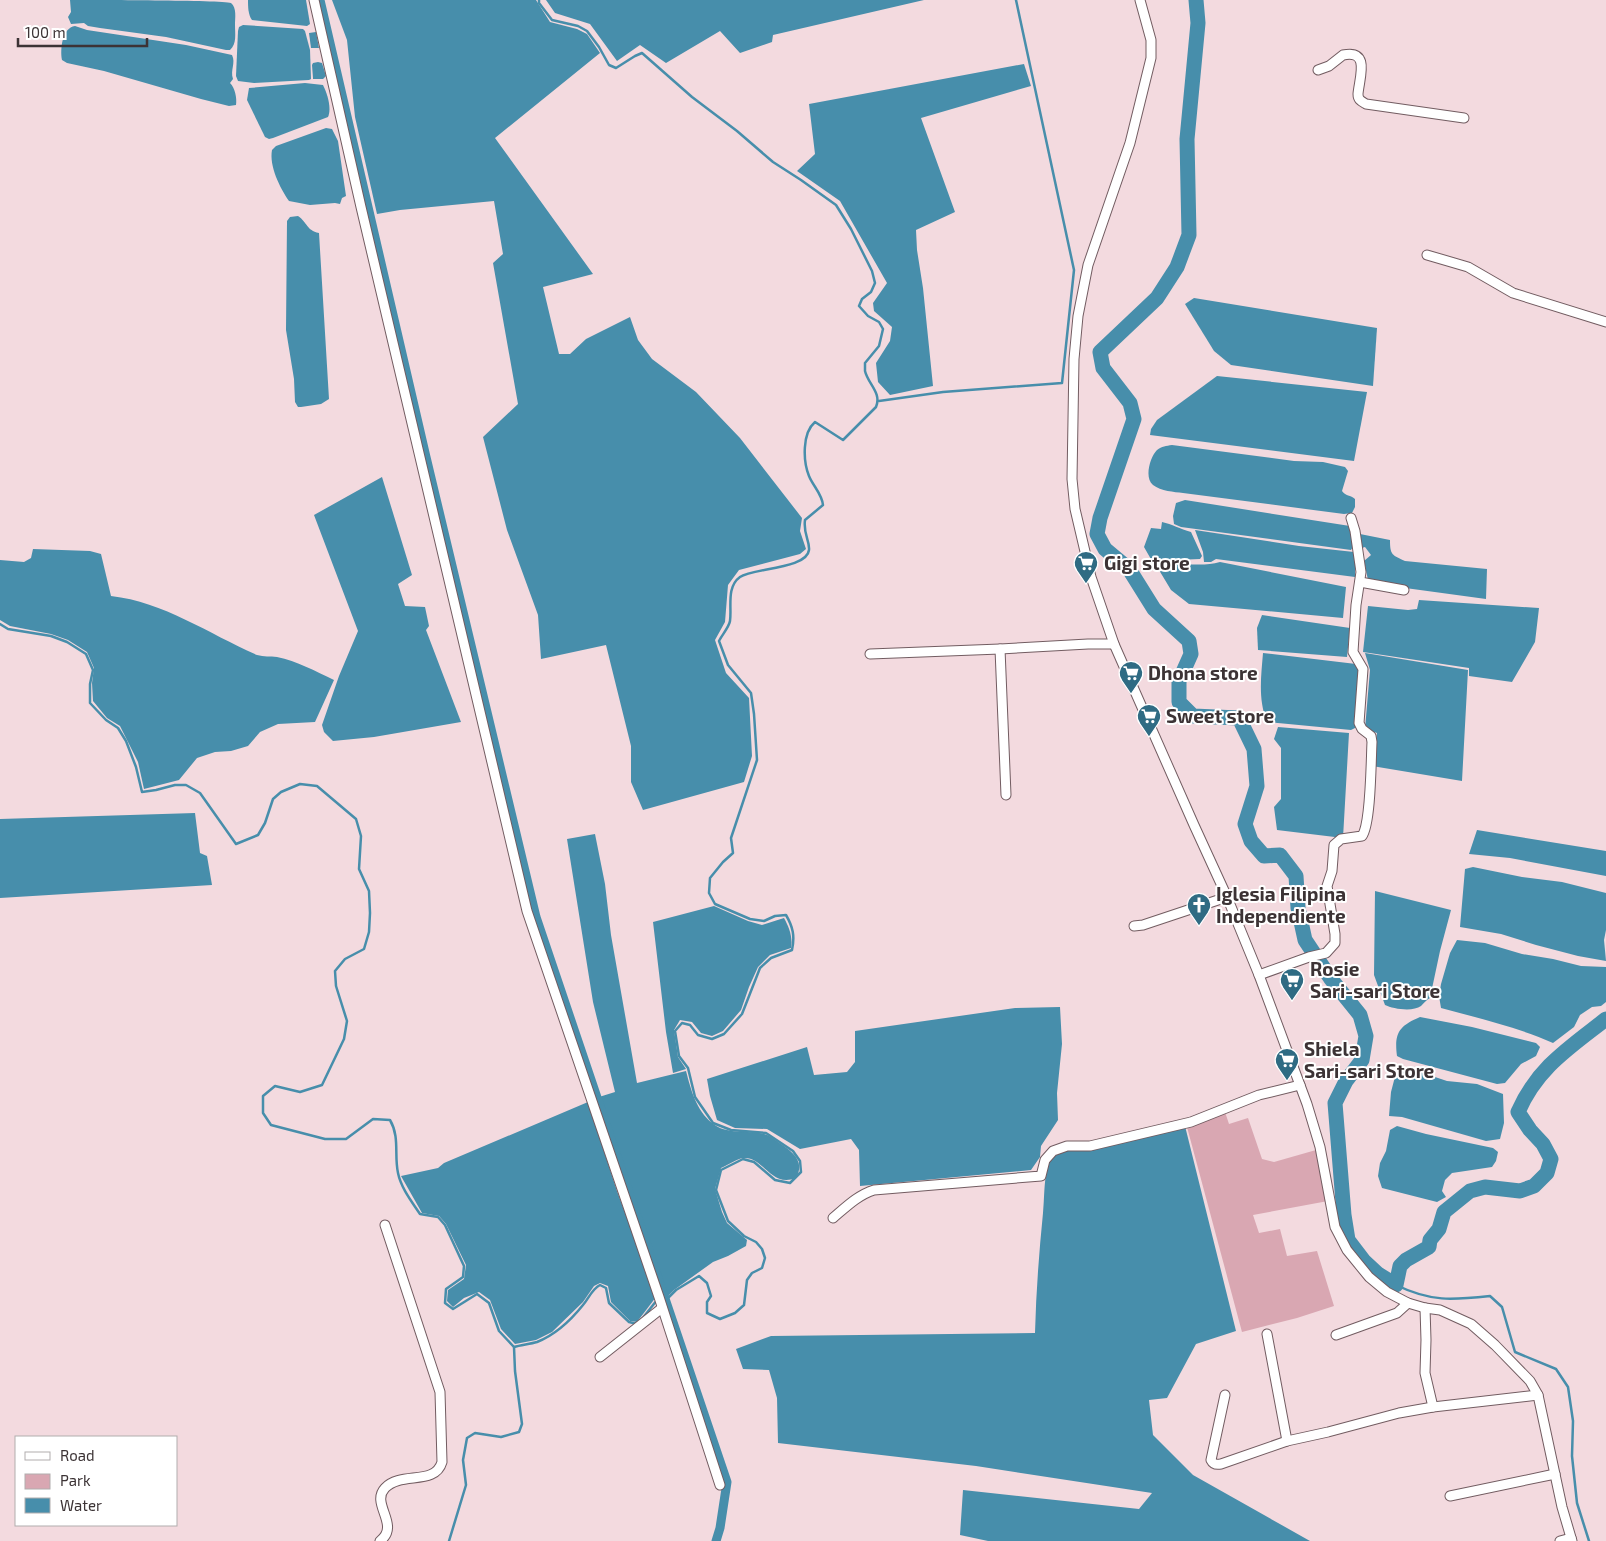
<svg xmlns="http://www.w3.org/2000/svg" width="1606" height="1541" font-family="'Exo 2',sans-serif">
<rect width="100%" height="100%" fill="#f3dadf"/>
<path fill="#d9a7b2" d="M 1225,1112 L 1229,1124 L 1248,1118 L 1262,1159 L 1274,1162 L 1316,1150 L 1328,1201 L 1253,1215 L 1259,1233 L 1280,1229 L 1287,1256 L 1317,1251 L 1334,1306 L 1297,1318 L 1242,1332 L 1187,1127 Z"/>
<g fill="#478eab">
<path d="M 70,0 C 92,0 221,0 231,3 C 237,8 235,18 235,25 C 235,34 237,44 230,50 L 226,50 L 166,37 L 100,28 L 88,26 L 84,23 L 71,24 L 68,17 L 71,12 Z"/>
<path d="M 248,0 L 306,0 L 310,24 L 307,26 L 252,20 C 248,15 248,6 248,0 Z"/>
<path d="M 332,0 L 536,0 L 550,22 L 577,29 L 587,34 L 600,53 L 495,138 L 593,274 L 543,287 L 559,354 L 570,354 L 586,339 L 630,317 L 638,340 L 652,359 L 696,392 L 740,438 L 802,518 L 800,531 L 806,549 L 800,554 L 739,570 L 728,585 L 725,622 L 715,640 L 726,673 L 749,698 L 752,756 L 744,782 L 643,810 L 631,782 L 631,746 L 606,645 L 541,659 L 538,615 L 507,530 L 483,437 L 518,404 L 493,263 L 503,254 L 494,201 L 400,210 L 377,214 L 355,117 L 347,40 Z"/>
<path d="M 546,0 L 924,0 L 773,35 L 772,42 L 740,53 L 720,31 L 666,63 L 640,45 L 617,61 L 590,24 L 555,13 Z"/>
<path d="M 243,25 L 303,29 L 305,31 L 310,50 L 311,79 L 309,80 L 254,83 L 238,81 L 236,76 L 238,31 L 239,27 Z"/>
<path d="M 75,26 L 87,30 L 186,45 L 232,55 C 236,63 230,70 233,79 L 230,83 C 235,88 237,98 236,105 L 229,106 L 201,99 L 104,71 L 67,63 L 62,60 C 60,49 62,28 75,26 Z"/>
<path d="M 316,32 L 319,48 L 311,48 L 309,33 Z"/>
<path d="M 318,62 L 322,63 L 326,76 L 323,79 L 313,79 L 313,78 L 312,65 L 313,63 Z"/>
<path d="M 1024,64 L 1031,86 L 921,118 L 955,212 L 916,230 L 917,250 L 923,288 L 933,386 L 890,395 L 878,382 L 876,363 L 890,341 L 892,327 L 874,311 L 873,303 L 887,283 L 840,201 L 797,171 L 815,154 L 809,104 Z"/>
<path d="M 305,83 L 323,85 C 327,93 332,108 328,117 L 273,138 L 269,139 L 265,137 L 247,100 L 249,88 Z"/>
<path d="M 326,128 L 332,129 L 338,141 L 346,196 L 342,198 L 340,204 L 335,203 L 310,205 L 289,201 C 280,188 269,166 272,150 L 276,146 Z"/>
<path d="M 298,216 C 308,223 306,230 319,233 L 329,399 L 321,404 L 301,407 L 298,407 L 295,402 L 294,379 L 286,330 L 287,221 L 290,217 Z"/>
<path d="M 1194,298 L 1377,328 L 1373,386 L 1231,365 L 1214,351 L 1185,304 Z"/>
<path d="M 1217,376 L 1367,392 L 1354,461 L 1150,435 L 1151,429 L 1157,420 Z"/>
<path d="M 1172,445 L 1294,461 L 1323,462 L 1345,467 L 1348,471 L 1342,491 C 1345,496 1351,495 1355,499 L 1355,507 L 1352,513 L 1344,514 L 1183,493 C 1174,492 1161,491 1153,485 C 1144,478 1150,457 1157,450 C 1162,446 1166,446 1172,445 Z"/>
<path d="M 382,477 L 412,575 L 398,584 L 405,606 L 425,607 L 429,626 L 426,630 L 461,722 L 374,737 L 333,741 L 324,732 L 322,725 L 339,676 L 358,631 L 314,515 Z"/>
<path d="M 1185,500 L 1350,526 L 1352,540 L 1354,545 L 1351,550 L 1181,527 L 1174,524 L 1173,516 L 1176,503 Z"/>
<path d="M 1162,522 C 1172,524 1180,529 1191,532 L 1202,556 L 1200,559 L 1152,561 L 1144,547 L 1151,528 L 1161,529 Z"/>
<path d="M 1195,530 L 1299,546 L 1354,552 L 1355,557 L 1355,577 L 1216,559 L 1211,562 L 1204,562 L 1203,552 Z"/>
<path d="M 1360,534 L 1390,540 C 1390,555 1392,555 1405,561 L 1487,569 L 1486,599 L 1398,587 L 1368,580 L 1364,561 L 1371,555 L 1365,547 L 1362,548 Z"/>
<path d="M 33,549 L 90,551 L 101,554 L 111,596 C 164,602 209,634 257,655 C 264,657 270,656 277,657 C 297,661 315,671 334,680 L 315,722 L 278,724 L 260,732 L 248,746 L 231,751 L 215,752 L 197,758 L 179,780 L 144,789 L 138,762 L 120,726 L 107,718 L 93,701 L 92,683 L 94,668 L 87,652 L 68,640 L 51,634 L 10,626 L 0,620 L 0,560 L 24,562 L 31,558 Z"/>
<path d="M 1220,562 L 1346,587 L 1343,618 L 1189,604 L 1171,590 L 1156,565 C 1177,561 1200,568 1220,562 Z"/>
<path d="M 1419,600 L 1539,608 L 1535,642 L 1512,682 L 1469,676 L 1469,668 L 1363,652 L 1368,606 L 1408,610 L 1417,609 Z"/>
<path d="M 1262,615 L 1350,628 L 1347,657 L 1258,650 L 1257,628 Z"/>
<path d="M 1263,653 L 1356,664 L 1359,673 L 1355,728 L 1351,730 L 1267,722 C 1258,699 1261,678 1263,653 Z"/>
<path d="M 1365,653 L 1468,670 L 1462,781 L 1372,766 L 1377,733 L 1365,729 L 1370,670 Z"/>
<path d="M 1278,727 L 1349,733 L 1343,838 L 1277,830 L 1274,807 L 1281,799 L 1281,748 L 1274,739 Z"/>
<path d="M 195,813 L 200,853 L 207,856 L 212,885 L 0,898 L 0,819 Z"/>
<path d="M 1477,830 L 1606,851 L 1606,876 L 1510,858 L 1469,854 Z"/>
<path d="M 595,834 L 605,884 L 611,935 L 637,1083 L 686,1071 C 691,1090 696,1110 712,1123 C 726,1135 748,1130 764,1134 C 769,1135 774,1139 778,1142 C 791,1151 806,1160 796,1178 C 770,1188 764,1156 743,1158 C 737,1159 728,1165 721,1168 L 715,1189 L 722,1212 L 727,1223 L 747,1240 L 746,1246 L 728,1256 L 713,1262 L 674,1290 L 667,1297 L 599,1097 L 615,1092 L 593,1002 L 567,839 Z"/>
<path d="M 1473,867 L 1522,877 L 1562,882 L 1606,893 L 1606,930 L 1604,940 L 1606,961 L 1578,956 L 1536,945 L 1501,934 L 1460,927 L 1465,869 Z"/>
<path d="M 1375,891 L 1451,910 L 1440,951 L 1430,998 C 1426,1000 1424,1003 1421,1006 C 1413,1012 1393,1009 1385,1005 L 1374,975 Z"/>
<path d="M 714,906 L 748,921 L 762,925 L 784,918 C 789,927 793,937 791,948 L 770,955 L 758,967 L 749,987 L 741,1010 L 723,1031 L 712,1036 L 701,1033 L 692,1022 L 680,1020 L 674,1030 L 678,1057 L 686,1069 L 673,1073 L 666,1032 L 653,922 Z"/>
<path d="M 1457,940 L 1485,943 L 1522,954 L 1553,959 L 1581,966 L 1606,967 L 1606,1002 L 1601,1006 L 1592,1007 L 1580,1015 L 1574,1027 L 1553,1043 C 1517,1027 1478,1018 1441,1008 L 1439,996 L 1441,984 L 1450,953 Z"/>
<path d="M 1060,1007 L 1062,1044 L 1057,1093 L 1058,1120 L 1041,1146 L 1040,1157 L 1031,1170 L 860,1186 L 859,1150 L 851,1139 L 800,1149 L 767,1129 L 735,1128 L 717,1120 L 710,1096 L 707,1079 L 807,1047 L 814,1075 L 847,1072 L 855,1062 L 855,1031 L 1015,1008 Z"/>
<path d="M 1420,1017 L 1472,1027 L 1536,1043 L 1540,1047 L 1536,1056 L 1521,1064 L 1505,1083 L 1497,1084 L 1403,1059 L 1397,1056 C 1394,1033 1399,1026 1420,1017 Z"/>
<path d="M 1397,1069 L 1414,1070 L 1447,1081 L 1477,1084 L 1503,1094 L 1504,1123 L 1500,1139 L 1486,1141 L 1402,1117 L 1389,1116 L 1391,1092 Z"/>
<path d="M 588,1102 L 617,1191 L 656,1297 L 637,1322 L 630,1321 L 611,1302 L 608,1286 L 600,1283 L 594,1286 L 583,1302 L 552,1332 L 536,1340 L 515,1344 L 501,1329 L 490,1300 L 479,1292 L 464,1298 L 453,1307 L 447,1301 L 448,1290 L 464,1279 L 466,1265 L 446,1224 L 439,1216 L 422,1213 L 401,1176 L 438,1168 L 444,1163 Z"/>
<path d="M 1185,1126 L 1236,1331 L 1196,1344 L 1167,1398 L 1149,1400 L 1153,1435 L 1193,1475 L 1310,1541 L 988,1541 L 960,1535 L 963,1490 L 1139,1509 L 1152,1493 L 976,1466 L 778,1443 L 777,1398 L 769,1370 L 743,1369 L 736,1349 L 771,1336 L 1035,1333 C 1036,1293 1039,1253 1043,1213 C 1045,1194 1043,1168 1054,1153 Z"/>
<path d="M 1397,1126 L 1426,1134 L 1493,1148 L 1498,1152 L 1496,1161 L 1492,1167 L 1452,1173 L 1445,1180 L 1442,1191 L 1446,1197 L 1437,1202 L 1382,1188 L 1378,1176 L 1380,1163 L 1386,1151 L 1390,1130 Z"/>
</g>
<g fill="none" stroke-linecap="round" stroke-linejoin="round">
<g stroke="#478eab" stroke-width="2.5">
<path d="M 539,0 L 539,3 L 552,20 L 578,26 L 587,31 L 599,47 L 609,65 L 616,68 L 635,56 L 642,53 L 692,97 L 737,131 L 773,162 L 801,180 L 836,205 L 851,229 L 872,271 L 875,283 L 871,292 L 862,299 L 859,306 L 868,316 L 879,322 L 883,329 L 879,346 L 865,363 C 865,366 865,369 865,371 C 868,384 882,393 876,407 L 843,440 L 815,422 C 802,433 803,461 809,476 C 813,486 822,494 823,505 L 805,520 C 803,534 810,541 809,550 C 807,569 753,568 740,577 C 726,587 732,608 730,621 C 729,627 722,635 719,641 L 728,665 L 751,693 L 754,714 L 757,760 L 731,838 L 733,853 L 723,862 L 710,878 L 709,893 L 715,904 L 750,919 L 764,921 L 775,916 L 786,915 C 793,927 795,936 792,950 L 771,958 L 760,968 L 742,1014 L 724,1034 L 712,1039 L 698,1035 L 690,1025 L 682,1023 L 675,1031 L 679,1056 L 688,1068 L 695,1097 L 713,1123 L 731,1130 L 766,1133 L 793,1151 L 800,1161 L 801,1172 L 790,1183 L 775,1180 L 754,1162 L 743,1159 L 721,1170 L 716,1190 L 728,1221 L 744,1236 L 756,1242 L 762,1249 L 765,1258 L 762,1268 L 752,1273 L 747,1280 L 744,1305 L 735,1313 L 720,1319 L 707,1313 L 707,1302 L 711,1296 L 707,1283 L 699,1276 L 676,1290 L 666,1300 L 662,1300"/>
<path d="M 879,401 L 943,392 L 1062,383 L 1074,270 L 1016,0"/>
<path d="M 0,624 L 8,629 L 51,636 L 67,642 L 86,654 L 93,670 L 90,684 L 90,703 L 106,720 L 118,728 L 126,741 L 136,767 L 142,792 L 156,790 L 175,785 L 186,785 L 200,793 L 236,844 L 258,835 L 265,823 L 273,799 L 281,792 L 300,784 L 317,786 L 356,819 L 361,836 L 359,869 L 369,891 L 370,913 L 369,932 L 364,949 L 345,959 L 335,971 L 336,986 L 347,1021 L 344,1039 L 322,1085 L 300,1092 L 275,1086 L 263,1096 L 263,1113 L 271,1125 L 325,1139 L 346,1139 L 373,1119 L 390,1120 C 400,1137 394,1155 398,1173 C 401,1188 412,1202 420,1214 L 438,1217 L 445,1225 L 464,1266 L 463,1277 L 446,1289 L 445,1303 L 453,1309 L 477,1294 L 489,1303 L 499,1331 L 514,1347 L 515,1371 L 522,1424 L 519,1432 L 501,1437 L 475,1433 L 467,1438 L 463,1460 L 466,1485 L 449,1541"/>
<path d="M 1396,1285 C 1431,1302 1452,1300 1490,1296 L 1502,1307 L 1515,1352 L 1556,1369 L 1568,1387 L 1573,1421 L 1572,1456 L 1577,1503 L 1589,1541"/>
<path d="M 642,1319 L 657,1300"/>
<path d="M 514,1347 C 521,1345 530,1344 537,1342 C 555,1335 571,1320 583,1305 C 589,1298 592,1289 600,1285 L 606,1288 L 609,1303 L 629,1322 L 637,1324"/>
</g>
<path stroke="#478eab" stroke-width="9" d="M 320,0 L 426,457 L 536,917 L 727,1482 L 720,1528 L 716,1541"/>
<path stroke="#478eab" stroke-width="15" d="M 1196,0 L 1198,23 L 1187,139 L 1189,235 L 1177,267 L 1157,298 L 1100,352 L 1103,368 L 1130,403 L 1134,419 L 1100,518 L 1097,534 L 1105,549 L 1129,569 L 1154,609 L 1189,641 L 1191,654 L 1179,681 L 1179,702 L 1193,716 L 1239,718 L 1254,749 L 1257,786 L 1245,824 L 1251,841 L 1264,856 L 1280,855 L 1296,876 L 1298,908 L 1305,940 L 1331,979 L 1360,1015 L 1366,1036 L 1362,1060 L 1346,1081 L 1335,1103 L 1344,1215 L 1348,1240 L 1364,1261 L 1378,1274 L 1396,1285 L 1400,1266 L 1406,1260 L 1429,1247 L 1430,1240 L 1439,1229 L 1444,1212 L 1470,1191 L 1485,1187 L 1520,1191 L 1534,1186 L 1547,1173 L 1551,1159 L 1543,1144 L 1530,1130 L 1518,1112 C 1537,1068 1569,1048 1606,1019"/>
<g stroke="#725c61" stroke-width="11">
<g id="minor">
<path d="M 314,0 L 361,207 L 527,911 L 659,1297 L 720,1485"/>
<path d="M 1140,0 L 1151,40 L 1151,58 L 1130,143 L 1088,265 L 1078,316 L 1074,359 L 1072,479 L 1075,509 L 1091,577 L 1114,644 L 1194,825 L 1227,897 L 1259,975 L 1307,1104 L 1320,1147 L 1335,1227 L 1347,1250 L 1369,1277 L 1387,1292 L 1408,1303 L 1425,1308 L 1440,1310 L 1471,1324 L 1495,1345 L 1530,1381 L 1538,1395 L 1562,1507 L 1572,1541"/>
<path d="M 1318,70 L 1329,66 L 1343,55 C 1371,49 1359,79 1358,94 C 1358,100 1361,101 1366,104 L 1464,118"/>
<path d="M 1427,255 L 1468,267 L 1513,293 L 1606,322"/>
<path d="M 1360,582 L 1404,590"/>
<path d="M 1000,649 L 1006,795"/>
<path d="M 870,654 L 1000,649 L 1088,644 L 1114,644"/>
<path d="M 1134,926 L 1143,925 L 1227,897"/>
<path d="M 1259,975 L 1309,957 L 1326,953 L 1335,943 L 1335,934 L 1327,886 L 1332,871 L 1334,845 L 1341,839 L 1362,836 C 1371,824 1371,760 1372,742 L 1371,736 L 1362,729 L 1359,723 L 1363,669 L 1353,652 L 1356,605 L 1361,572 L 1355,531 L 1351,518"/>
<path d="M 833,1218 C 846,1207 858,1195 874,1190 L 1041,1176 L 1045,1160 L 1053,1151 L 1067,1146 L 1090,1146 L 1191,1122 L 1259,1095 L 1300,1085"/>
<path d="M 1425,1308 L 1426,1340 L 1425,1373 L 1433,1407"/>
<path d="M 1267,1334 L 1287,1441"/>
<path d="M 1336,1335 L 1397,1313 L 1408,1303"/>
<path d="M 600,1357 L 662,1308"/>
<path d="M 1225,1395 L 1211,1460 C 1213,1464 1216,1465 1221,1464 L 1287,1441 L 1328,1432 L 1399,1413 L 1433,1407 L 1538,1395"/>
<path d="M 1450,1496 L 1555,1474"/>
<path d="M 380,1541 C 401,1525 370,1504 385,1488 C 401,1471 435,1486 442,1462 L 440,1392 L 385,1225"/>
<path d="M 1560,1541 L 1571,1538"/>
</g>
</g>
<use href="#minor" stroke="#fff" stroke-width="9"/>
</g>
<defs>
<g id="supermarket-pin" transform="scale(1.25)"><path d="M0 17L-7.5 6A9.5 9.5 0 1 1 7.5 6Z" fill="#2f6b83" stroke="#fff"/><path d="M-6-5.5h2.5l.6 2H6L4.5 2H-2.5L-4.4-4H-6ZM-1.5 3.2a1.3 1.3 0 1 0 .1 0ZM3 3.2a1.3 1.3 0 1 0 .1 0Z" fill="#fff"/></g>
<g id="church-pin" transform="scale(1.25)"><path d="M0 17L-7.5 6A9.5 9.5 0 1 1 7.5 6Z" fill="#2f6b83" stroke="#fff"/><path d="M-1.2-6h2.4v3.5h3.3v2.4h-3.3V6h-2.4V-.1h-3.3v-2.4h3.3Z" fill="#fff"/></g>
</defs>
<g fill-rule="evenodd">
<use href="#supermarket-pin" x="1086" y="563"/>
<use href="#supermarket-pin" x="1131" y="673"/>
<use href="#supermarket-pin" x="1149" y="716"/>
<use href="#church-pin" x="1199" y="905"/>
<use href="#supermarket-pin" x="1292" y="980"/>
<use href="#supermarket-pin" x="1287" y="1060"/>
</g>
<g text-anchor="middle" stroke-width="4" stroke-linejoin="round" paint-order="stroke">
<g font-size="19" font-weight="bold" fill="#3c3335" stroke="#fff" text-anchor="start">
<text x="1104" y="570">Gigi store</text>
<text x="1148" y="680">Dhona store</text>
<text x="1166" y="723">Sweet store</text>
<text x="1216" y="901">Iglesia Filipina<tspan x="1216" dy="22">Independiente</tspan></text>
<text x="1310" y="976">Rosie<tspan x="1310" dy="22">Sari-sari Store</tspan></text>
<text x="1304" y="1056">Shiela<tspan x="1304" dy="22">Sari-sari Store</tspan></text>
</g>
</g>
<rect x="15" y="1436" width="162" height="90" fill="#ffffff" stroke="#b1adae"/>
<rect x="25" y="1452" width="25" height="8" fill="#ffffff" stroke="#b1adae"/>
<text x="60" y="1461" font-size="15" fill="#3c3335">Road</text>
<rect x="25" y="1474" width="25" height="15" fill="#d9a7b2" stroke="#b1adae"/>
<text x="60" y="1486" font-size="15" fill="#3c3335">Park</text>
<rect x="25" y="1498" width="25" height="15" fill="#478eab" stroke="#b1adae"/>
<text x="60" y="1511" font-size="15" fill="#3c3335">Water</text>
<path d="M18 38v8h129v-8" fill="none" stroke="#3c3335" stroke-width="2.5"/>
<text x="25" y="38" font-size="15" fill="#3c3335" stroke="#ffffff" stroke-width="4" paint-order="stroke">100 m</text>
</svg>
